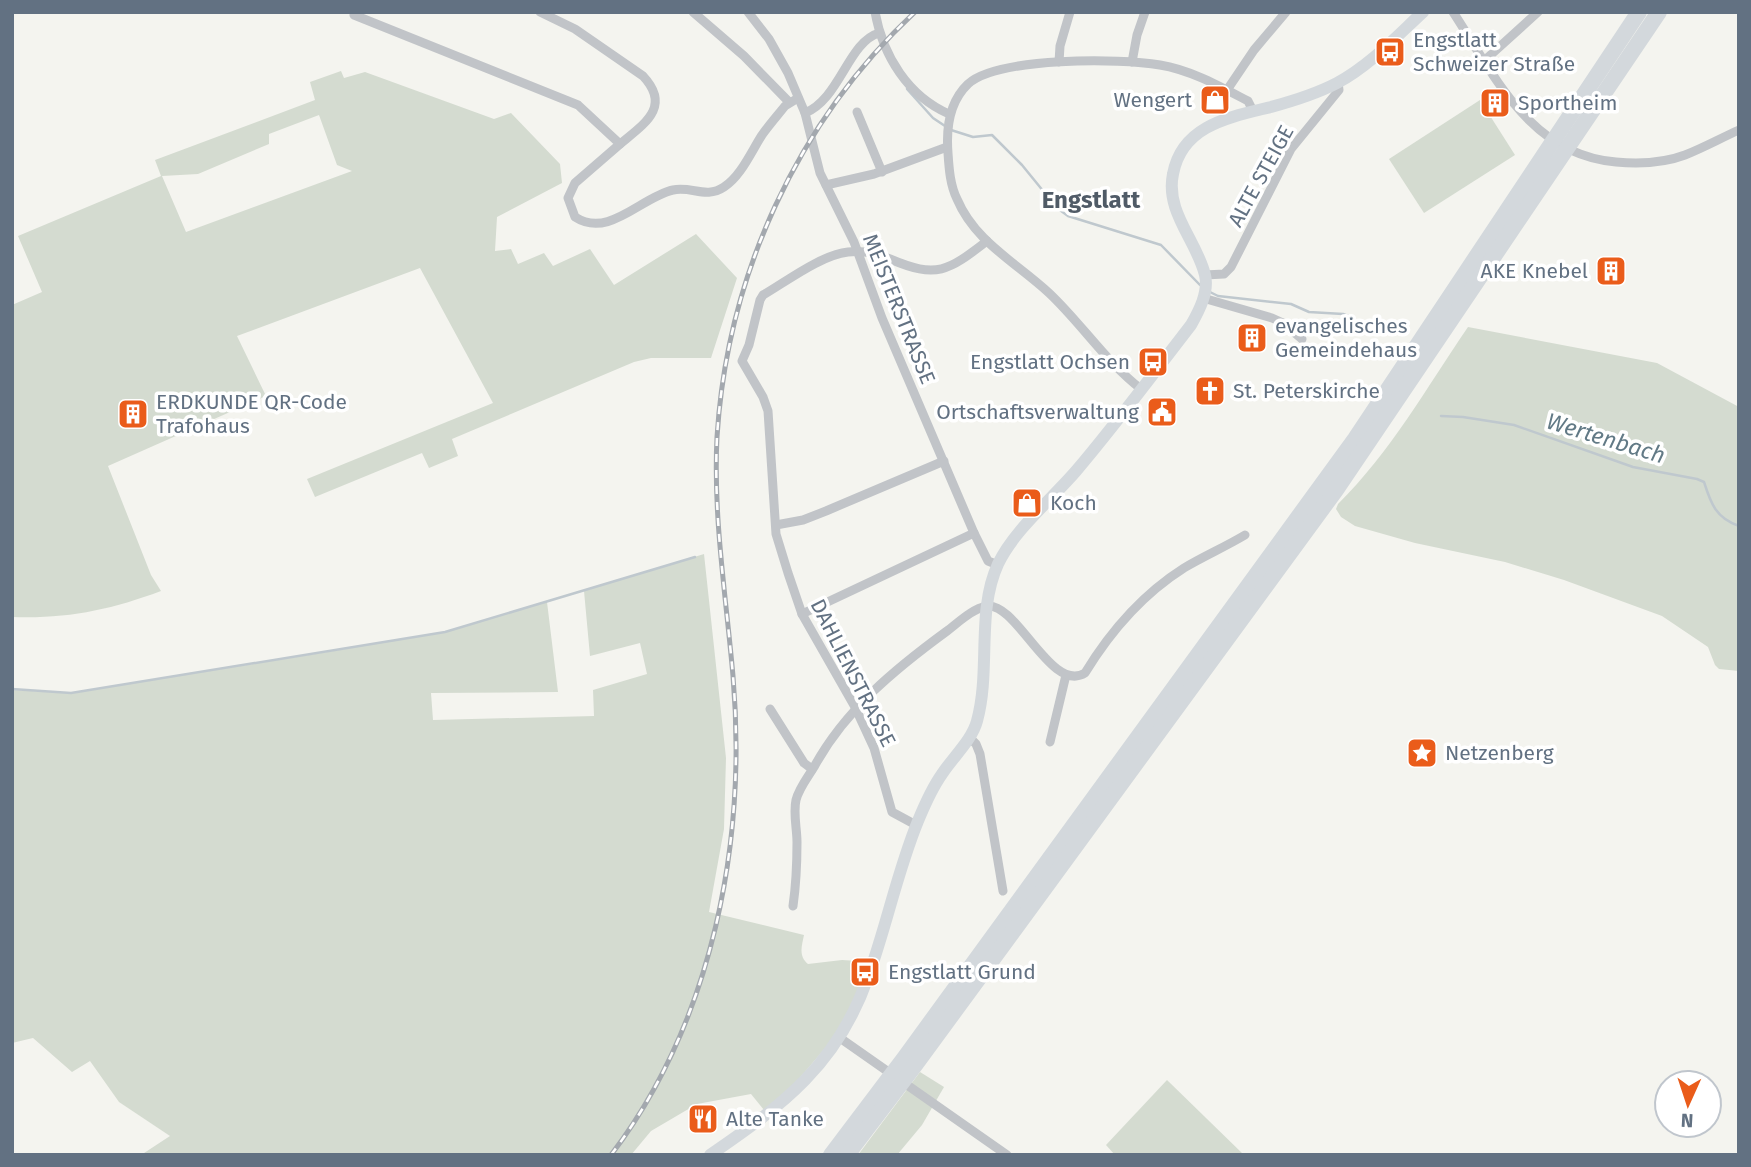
<svg xmlns="http://www.w3.org/2000/svg" width="1751" height="1167" font-family="'Fira Sans',sans-serif">
<rect width="100%" height="100%" fill="#f4f4ef"/>
<g fill="#d4dbd0" fill-rule="evenodd">
<path d="M 341,71 L 344,78 L 365,72 L 494,119 L 511,113 L 560,164 L 562,183 L 497,217 L 495,251 L 511,249 L 518,264 L 544,253 L 553,266 L 590,249 L 614,285 L 696,234 L 737,278 L 711,358 L 651,358 L 634,362 L 452,439 L 458,456 L 429,468 L 422,453 L 315,497 L 307,479 L 493,403 L 420,268 L 237,336 L 266,396 L 108,466 L 151,575 L 161,591 C 110,610 67,619 12,617 L 12,305 L 42,292 L 18,236 L 161,176 L 155,160 L 315,100 L 310,82 ZM 319,115 L 337,165 L 352,171 L 186,232 L 162,176 L 198,174 L 269,144 L 269,134 Z"/>
<path d="M 1480,100 L 1515,155 L 1424,213 L 1389,159 Z"/>
<path d="M 1468,327 L 1657,363 L 1739,407 L 1739,671 L 1719,669 L 1715,665 L 1708,647 L 1662,616 L 1564,580 L 1505,562 L 1415,543 L 1355,526 L 1341,517 L 1336,509 L 1338,504 C 1390,453 1427,387 1468,327 Z"/>
<path d="M 704,554 L 726,758 L 724,829 L 709,912 L 804,935 C 802,945 798,956 808,964 L 842,960 L 873,962 L 851,1018 L 768,1115 L 751,1094 L 697,1104 L 651,1131 L 631,1155 L 141,1155 L 170,1136 L 119,1102 L 90,1061 L 72,1072 L 33,1038 L 12,1043 L 12,690 L 71,693 L 321,653 L 445,632 L 547,602 L 558,692 L 431,693 L 433,720 L 594,716 L 593,690 L 647,674 L 640,643 L 590,656 L 584,591 Z"/>
<path d="M 920,1072 L 944,1087 L 922,1125 L 897,1155 L 858,1155 Z"/>
<path d="M 1167,1080 L 1244,1155 L 1115,1155 L 1106,1145 Z"/>
</g>
<g fill="none" stroke-linecap="round" stroke-linejoin="round">
<g stroke="#bfc8ce" stroke-width="2.5">
<path d="M 907,89 L 933,118 L 945,126"/>
<path d="M 951,130 L 973,137 L 992,135 L 1022,165 L 1057,208 L 1068,216 L 1161,245 L 1200,285"/>
<path d="M 1208,291 L 1218,296 L 1291,304 L 1309,312 L 1343,314 L 1353,318 L 1362,330"/>
<path d="M 1441,416 L 1463,417 L 1514,425 L 1633,467 L 1697,479 L 1704,482 C 1711,504 1716,518 1739,526"/>
<path d="M 12,689 L 71,693 L 445,632 L 695,557"/>
</g>
<g stroke="#c1c4c8" stroke-width="9">
<path d="M 540,12 L 575,29 L 643,76 C 672,107 644,124 620,144"/>
<path d="M 693,12 L 744,56 L 789,102"/>
<path d="M 748,12 L 769,39 L 788,73 L 805,113 L 820,173 L 854,242 L 882,318 L 974,533 L 988,561 L 998,565"/>
<path d="M 875,12 C 883,56 908,96 949,114"/>
<path d="M 1453,12 C 1495,76 1530,155 1616,162 C 1639,164 1664,163 1685,155 C 1703,148 1721,138 1739,130"/>
<path d="M 354,15 L 578,105 L 620,144 L 575,183 L 568,198 L 575,217 C 609,239 641,197 673,190 C 692,186 706,199 724,187 C 741,176 751,152 762,135 C 769,125 777,116 785,106 L 798,98"/>
<path d="M 1485,60 L 1538,12"/>
<path d="M 1059,62 L 1060,46 L 1070,12"/>
<path d="M 1132,62 L 1137,35 L 1145,12"/>
<path d="M 1227,90 L 1254,50 L 1286,12"/>
<path d="M 857,112 L 882,172"/>
<path d="M 805,113 C 840,99 848,42 879,33"/>
<path d="M 826,185 L 874,174 L 947,147"/>
<path d="M 1205,275 L 1224,274 L 1231,267 L 1291,149 L 1339,90 L 1338,82"/>
<path d="M 1203,298 L 1272,318 L 1283,323 L 1302,339"/>
<path d="M 1141,389 C 1106,362 1081,323 1049,293 C 1017,263 975,242 957,199 C 950,185 949,168 948,153 C 946,128 949,102 968,84 C 998,57 1120,58 1160,65 C 1191,70 1221,87 1248,101 L 1253,111"/>
<path d="M 776,525 L 803,520 L 826,511 L 944,461"/>
<path d="M 802,614 L 974,533"/>
<path d="M 770,709 L 804,763 L 812,769"/>
<path d="M 969,737 L 976,744 L 980,754 L 1003,891"/>
<path d="M 1050,742 L 1066,675"/>
<path d="M 916,825 L 892,812 L 874,748 L 855,707 L 802,614 L 788,573 L 776,534 L 768,411 L 763,397 L 742,361 L 749,345 L 760,300 L 763,295 C 787,281 821,255 848,252 C 864,250 876,253 890,259 C 937,279 948,271 987,241"/>
<path d="M 793,906 C 796,885 797,864 797,842 C 797,829 793,813 796,800 C 799,788 808,777 814,767 C 845,710 895,669 947,631 C 959,622 972,609 987,606 C 1017,602 1051,694 1085,673 C 1110,632 1143,594 1184,568 C 1204,556 1225,547 1245,535"/>
<path d="M 840,1038 L 1007,1155"/>
</g>
<path stroke="#d3d8dc" stroke-width="12" d="M 710,1155 C 783,1105 838,1064 868,977 C 887,925 897,872 918,821 C 925,804 932,788 942,774 C 953,757 972,740 977,721 C 991,670 976,612 998,564 C 1014,530 1052,499 1076,471 C 1116,424 1153,374 1191,325 C 1199,311 1209,292 1205,275 C 1197,241 1165,212 1173,174 C 1182,125 1230,117 1271,107 C 1293,101 1316,94 1337,83 C 1369,66 1396,37 1423,12"/>
<g stroke="#d3d8dc" stroke-width="16">
<path d="M 831,1155 L 905,1057 L 1355,439 L 1639,12"/>
<path d="M 847,1155 L 916,1064 L 1336,490 L 1659,12"/>
</g>
<g stroke="#a3a8ae" stroke-width="5">
<path id="rail" d="M 611,1155 C 713,1021 747,841 733,676 C 726,596 713,517 717,437 C 727,276 797,122 915,12"/>
</g>
<use href="#rail" stroke="#fff" stroke-width="2.5" stroke-dasharray="8" stroke-linecap="butt"/>
</g>
<defs>
<g id="bus-square" transform="scale(1.575)"><rect x="-9" y="-9" width="18" height="18" rx="4" fill="#ea5c1a" stroke="#fff"/><path d="M-5-6H5V4H4V6H2V4H-2V6H-4V4H-5ZM-3.5-4V0h7V-4ZM-3.5 1.2v1.5H-2V1.2ZM2 1.2v1.5H3.5V1.2Z" fill="#fff"/></g>
<g id="shop-square" transform="scale(1.575)"><rect x="-9" y="-9" width="18" height="18" rx="4" fill="#ea5c1a" stroke="#fff"/><path d="M-5-2.5h2.3a2.7 3.5 0 0 1 5.4 0H5L5.5 6h-11ZM-1.5-2.5h3a1.5 2.3 0 0 0-3 0Z" fill="#fff"/></g>
<g id="building-square" transform="scale(1.575)"><rect x="-9" y="-9" width="18" height="18" rx="4" fill="#ea5c1a" stroke="#fff"/><path d="M-4-6H4V6H1V3H-1V6H-4ZM-2.5-4.3h1.7v1.8h-1.7ZM.8-4.3h1.7v1.8H.8ZM-2.5-1h1.7V.8h-1.7ZM.8-1h1.7V.8H.8Z" fill="#fff"/></g>
<g id="church-square" transform="scale(1.575)"><rect x="-9" y="-9" width="18" height="18" rx="4" fill="#ea5c1a" stroke="#fff"/><path d="M-1.2-6h2.4v3.5h3.3v2.4h-3.3V6h-2.4V-.1h-3.3v-2.4h3.3Z" fill="#fff"/></g>
<g id="civic-square" transform="scale(1.575)"><rect x="-9" y="-9" width="18" height="18" rx="4" fill="#ea5c1a" stroke="#fff"/><path d="M-.6-6.5H3V-4.5H.6V-3L4-1V1h2V6H-6V1h2V-1L-.6-3ZM-1.2 2.5V6h2.4V2.5Z" fill="#fff"/></g>
<g id="sight-square" transform="scale(1.575)"><rect x="-9" y="-9" width="18" height="18" rx="4" fill="#ea5c1a" stroke="#fff"/><path d="M0-6L1.8-2.2L6-1.7L2.9 1.2L3.7 5.4L0 3.3L-3.7 5.4L-2.9 1.2L-6-1.7L-1.8-2.2Z" fill="#fff"/></g>
<g id="restaurant-square" transform="scale(1.575)"><rect x="-9" y="-9" width="18" height="18" rx="4" fill="#ea5c1a" stroke="#fff"/><path d="M-5-6h1v4h1v-4h1v4h1v-4h1v5L-1.5 .5V6h-2V.5L-5-1ZM5-6V6H3V1.5H1.5Q1.5-4 5-6Z" fill="#fff"/></g>
</defs>
<g fill-rule="evenodd">
<use href="#bus-square" x="1390" y="52"/>
<use href="#shop-square" x="1215" y="100"/>
<use href="#building-square" x="1495" y="103"/>
<use href="#building-square" x="1611" y="271"/>
<use href="#building-square" x="1252" y="338"/>
<use href="#bus-square" x="1153" y="362"/>
<use href="#church-square" x="1210" y="391"/>
<use href="#civic-square" x="1162" y="412"/>
<use href="#building-square" x="133" y="414"/>
<use href="#shop-square" x="1027" y="503"/>
<use href="#sight-square" x="1422" y="753"/>
<use href="#bus-square" x="865" y="972"/>
<use href="#restaurant-square" x="703" y="1119"/>
</g>
<g text-anchor="middle" stroke-width="7" stroke-linejoin="round" paint-order="stroke">
<g font-size="21" fill="#627182" stroke="#fff" text-anchor="start">
<text x="1413" y="47">Engstlatt<tspan x="1413" dy="24">Schweizer Straße</tspan></text>
<text x="1192" y="107" text-anchor="end">Wengert</text>
<text x="1518" y="110">Sportheim</text>
<text x="1588" y="278" text-anchor="end">AKE Knebel</text>
<text x="1275" y="333">evangelisches<tspan x="1275" dy="24">Gemeindehaus</tspan></text>
<text x="1130" y="369" text-anchor="end">Engstlatt Ochsen</text>
<text x="1233" y="398">St. Peterskirche</text>
<text x="156" y="409">ERDKUNDE QR-Code<tspan x="156" dy="24">Trafohaus</tspan></text>
<text x="1139" y="419" text-anchor="end">Ortschaftsverwaltung</text>
<text x="1050" y="510">Koch</text>
<text x="1445" y="760">Netzenberg</text>
<text x="888" y="979">Engstlatt Grund</text>
<text x="726" y="1126">Alte Tanke</text>
</g>
<g font-size="21" fill="#627182" stroke="#fff">
<text transform="translate(1261 176) rotate(-61)" y="7">ALTE STEIGE</text>
<text transform="translate(899 309) rotate(68)" y="7">MEISTERSTRASSE</text>
<text transform="translate(853 673) rotate(63)" y="7">DAHLIENSTRASSE</text>
</g>
<g font-size="23" font-style="italic" fill="#627a86" stroke="#fff">
<text transform="translate(1606 438) rotate(17)" y="8">Wertenbach</text>
</g>
<g font-size="24" font-weight="bold" fill="#505b67" stroke="#fff">
<text x="1091" y="208">Engstlatt</text>
</g>
</g>
<rect width="1751" height="1167" fill="none" stroke="#627182" stroke-width="28"/>
<g transform="translate(1688 1104) rotate(183)"><circle r="33" fill="#ffffff" stroke="#c0c6cd" stroke-width="2"/>
<path d="M0-5L12 26L0 18L-12 26Z" fill="#ea5c1a"/>
<text y="-10" font-size="19" font-weight="bold" text-anchor="middle" fill="#627182">N</text>
</g>
</svg>
